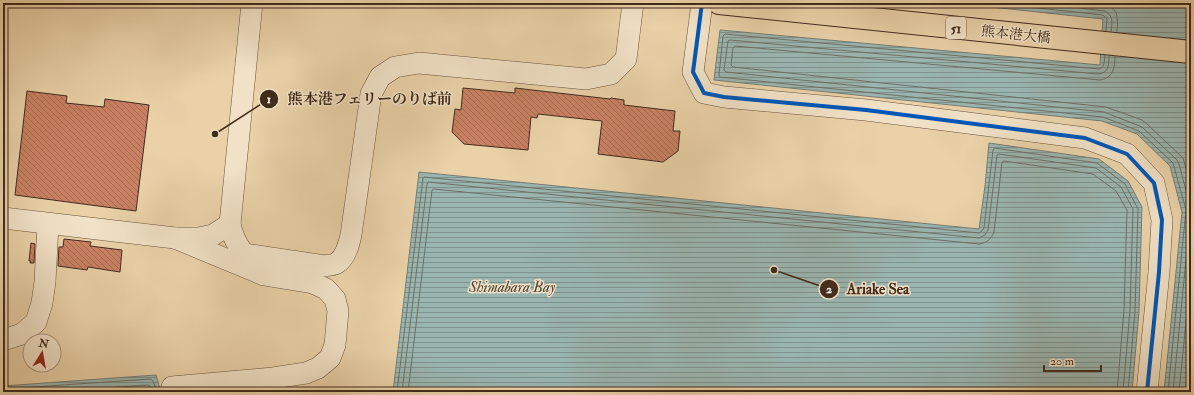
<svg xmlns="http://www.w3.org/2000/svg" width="1194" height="395" font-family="'IM FELL Double Pica','Noto Serif JP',serif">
<defs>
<pattern id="water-rules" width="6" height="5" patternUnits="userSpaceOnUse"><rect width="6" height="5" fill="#9ab5b0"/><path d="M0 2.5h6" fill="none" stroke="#7f938e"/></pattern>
<pattern id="building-back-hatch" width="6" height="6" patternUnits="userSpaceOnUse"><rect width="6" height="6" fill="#c98163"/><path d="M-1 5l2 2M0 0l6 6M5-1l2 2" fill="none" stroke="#a56a51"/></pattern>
</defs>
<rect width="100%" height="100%" fill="#ead1a8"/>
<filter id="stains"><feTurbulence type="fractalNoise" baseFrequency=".005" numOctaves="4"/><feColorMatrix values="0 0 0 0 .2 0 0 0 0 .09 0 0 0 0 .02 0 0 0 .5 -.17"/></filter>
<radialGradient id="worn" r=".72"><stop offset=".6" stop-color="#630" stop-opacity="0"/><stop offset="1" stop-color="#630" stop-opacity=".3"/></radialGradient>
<g fill="url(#water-rules)" stroke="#767e74">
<path d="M 954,3 L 1191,3 L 1191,392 L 1164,392 L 1182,212 L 1170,166 L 1137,134 L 1102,121 L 714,80 L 720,30 L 1100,65 L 1103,19 Z"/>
<path d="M 989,143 L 1099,159 L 1128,181 L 1142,207 L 1139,311 L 1132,392 L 393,392 L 419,172 L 979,229 L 985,186 Z"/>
<path d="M 156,375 L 161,392 L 3,392 L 3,386 Z"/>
</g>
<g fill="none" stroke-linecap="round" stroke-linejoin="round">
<g stroke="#6e7066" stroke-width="1">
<path d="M 991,3 L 1103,15 L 1107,19 L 1106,31"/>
<path d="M 1037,3 L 1105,11 C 1114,16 1112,23 1111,32"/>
<path d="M 1092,3 C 1116,6 1119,9 1117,32"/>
<path d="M 1105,55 C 1104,61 1105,68 1099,69 L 725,34 L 723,36 L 719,75 L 720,77 L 1103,117 L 1139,131 L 1173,163 L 1186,210 L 1168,392"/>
<path d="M 1109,56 C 1109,65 1109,73 1098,74 L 730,40 L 728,41 L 724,70 L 726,72 L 1104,112 L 1142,127 L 1177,160 L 1179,164 L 1191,209 L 1173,392"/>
<path d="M 1115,56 C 1115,68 1113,78 1100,80 L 735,46 L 733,48 L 731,65 L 733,67 L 1106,107 L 1142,120 L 1147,124 L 1183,158 L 1191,186"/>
<path d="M 3,389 L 151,379 L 153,381 L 157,392"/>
<path d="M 42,392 L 148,385 L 150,386 L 152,392"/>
<path d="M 397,392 L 423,178 L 424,177 L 979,233 L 982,231 L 984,228 L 993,150 L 994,148 L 1097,163 L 1125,184 L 1138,209 L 1135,311 L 1128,392"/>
<path d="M 402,392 L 427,184 L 428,182 L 979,238 L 985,235 L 988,230 L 997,155 L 999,154 L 1096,168 L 1121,187 L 1133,209 L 1130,310 L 1123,392"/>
<path d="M 408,392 L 432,190 L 434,189 L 979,244 C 987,243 991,239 994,232 L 1002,162 L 1004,161 L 1093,174 L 1116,191 L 1127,210 L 1124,310 L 1117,392"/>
<path d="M 1179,392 L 1191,272"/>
</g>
<path stroke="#534739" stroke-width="1" stroke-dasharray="5 4" stroke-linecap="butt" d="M 155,392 L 163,389"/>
</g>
<g fill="url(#building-back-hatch)" stroke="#412b1b">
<path d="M 463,88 L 515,93 L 515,88 L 610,99 L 611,98 L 624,100 L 624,105 L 675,111 L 673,131 L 680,131 L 678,151 L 663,162 L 598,154 L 602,121 L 538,114 L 537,118 L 531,117 L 528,150 L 464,144 L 452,132 L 455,109 L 461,110 Z"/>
<path d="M 27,91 L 67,96 L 66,103 L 104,107 L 105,99 L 149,105 L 136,211 L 15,195 Z"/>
<path d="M 64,239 L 91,242 L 90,246 L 122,250 L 120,272 L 88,267 L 87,270 L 58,266 L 59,247 L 63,247 Z"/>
<path d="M 31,243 L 35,244 L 34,263 L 30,263 L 31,261 L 29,261 Z"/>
</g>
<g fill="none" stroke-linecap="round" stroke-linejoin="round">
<g stroke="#6b543e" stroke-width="22">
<g id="minor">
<path d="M 252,3 L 230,224 C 234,242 241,251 253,264"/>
<path d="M 702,3 L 693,72 L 704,93 L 724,97 L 866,110 L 1085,138 L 1127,154 L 1154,183 L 1162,220 L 1159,272 L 1147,392"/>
<path d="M 3,218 L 175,238 L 199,238 L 213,235 L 230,224"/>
<path d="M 244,254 L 325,266 C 328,265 334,265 337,263 C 346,257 349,244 351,235 L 371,94 L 380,77 L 395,67 L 419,63 L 586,79 L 611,74 L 626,59 L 633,3"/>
<path d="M 3,340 L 22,334 L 36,322 L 42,303 L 45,282 L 48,224"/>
<path d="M 172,387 L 273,378 L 306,373 L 318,368 L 330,358 L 335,345 L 338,311 L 335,299 L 326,289 L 313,283 L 264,275 L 175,238"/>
</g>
</g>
<g stroke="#412b1b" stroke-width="24">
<path id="major" d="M 719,3 L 1191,52"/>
</g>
<use href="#minor" stroke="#f1e1c6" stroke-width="21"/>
<use href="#major" stroke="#ead1a8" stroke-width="22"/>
<g stroke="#f1e1c6" stroke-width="6">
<path id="cycleway" d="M 702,3 L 693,72 L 704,93 L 724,97 L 866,110 L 1085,138 L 1127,154 L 1154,183 L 1162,220 L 1159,272 L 1147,392"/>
</g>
<use href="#cycleway" stroke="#0057b8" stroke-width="4"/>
</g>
<g text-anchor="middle" stroke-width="3" stroke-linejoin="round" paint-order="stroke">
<rect fill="#f1e1c6" stroke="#76624e" stroke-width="1" x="946" y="17" width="20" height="22" rx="3"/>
<g font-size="13" font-weight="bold" fill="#412b1b">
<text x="956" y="33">51</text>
</g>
<g font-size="14" fill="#412b1b" stroke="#f1e1c6">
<text transform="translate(1016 34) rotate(6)" y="5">熊本港大橋</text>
</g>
<g font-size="15" font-style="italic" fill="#534739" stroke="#f1e1c6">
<text x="512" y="292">Shimabara Bay</text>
</g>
</g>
<path fill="none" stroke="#412b1b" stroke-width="1.5" d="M215 134L269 99M774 270L829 289"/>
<g fill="#412b1b" stroke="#f1e1c6" stroke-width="1.5">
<circle cx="215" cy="134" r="4"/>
<circle cx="774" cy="270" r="4"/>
<circle cx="269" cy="99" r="10"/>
<circle cx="829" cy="289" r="10"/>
</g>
<g font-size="12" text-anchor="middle" font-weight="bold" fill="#fff">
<text x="269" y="103">1</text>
<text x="829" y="293">2</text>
</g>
<g font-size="15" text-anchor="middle" font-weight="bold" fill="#412b1b" stroke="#f1e1c6" stroke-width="3" stroke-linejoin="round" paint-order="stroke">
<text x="370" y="104">熊本港フェリーのりば前</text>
<text x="878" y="294">Ariake Sea</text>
</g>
<rect width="1194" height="395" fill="none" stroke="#ead1a8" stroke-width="16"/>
<rect x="4" y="4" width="1186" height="387" fill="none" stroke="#412b1b" stroke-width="2"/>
<rect x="8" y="8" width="1178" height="379" fill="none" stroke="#412b1b"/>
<g transform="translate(42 353) rotate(11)"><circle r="19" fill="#f1e1c6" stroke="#ab9882"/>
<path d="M0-3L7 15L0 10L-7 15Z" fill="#8f2418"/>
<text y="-6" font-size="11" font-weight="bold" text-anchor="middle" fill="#412b1b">N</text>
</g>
<path d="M1044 365v6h57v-6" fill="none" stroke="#412b1b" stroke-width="2"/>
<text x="1050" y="365" font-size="12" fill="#412b1b" stroke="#f1e1c6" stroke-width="3" paint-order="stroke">20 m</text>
<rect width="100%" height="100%" filter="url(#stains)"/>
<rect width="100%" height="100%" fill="url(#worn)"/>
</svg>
